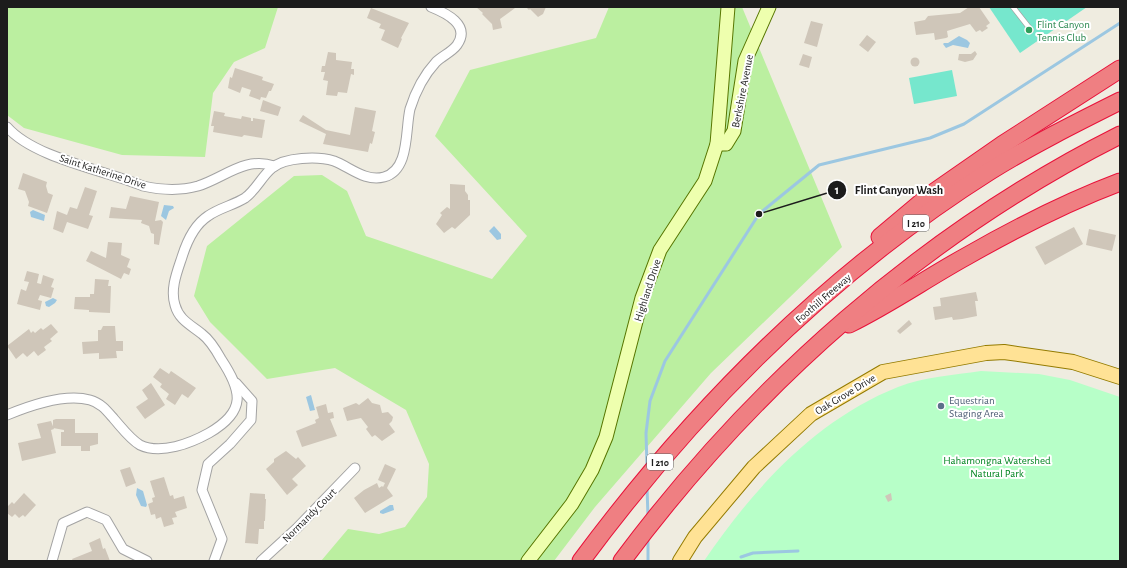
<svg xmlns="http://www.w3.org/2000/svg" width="1127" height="568" font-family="'Alegreya Sans',sans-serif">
<rect width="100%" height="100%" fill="#efece0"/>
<g fill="#bbefa0">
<path d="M 7,7 L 278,7 L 265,48 L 234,62 L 213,93 L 205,157 L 122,155 L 24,128 L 7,115 Z"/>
<path d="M 609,7 L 742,7 L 842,247 L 711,373 L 595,507 L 554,561 L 321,561 L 348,529 L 379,534 L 405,527 L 427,497 L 429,464 L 406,410 L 335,368 L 267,379 L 210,322 L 194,296 L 207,246 L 294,176 L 322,175 L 347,191 L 366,236 L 492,279 L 527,236 L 435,136 L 470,70 L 596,38 Z"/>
</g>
<path fill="#b7ffc8" d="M 981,371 L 1039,374 L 1070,380 L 1120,397 L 1120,561 L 704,561 C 753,489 815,420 898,387 C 924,377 954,375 981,371 Z"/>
<g fill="#76e7cd">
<path d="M 989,7 L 1087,7 L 1020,53 Z"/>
<path d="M 952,70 L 957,96 L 914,104 L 909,78 Z"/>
</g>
<g fill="#9cc7e1">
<path d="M 959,36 L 967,40 L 970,43 L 968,48 L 953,45 L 946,48 L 943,44 L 944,43 L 948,43 Z"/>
<path d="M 164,205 L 173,206 L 174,208 L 169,211 L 166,220 L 161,216 Z"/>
<path d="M 33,210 L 45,215 L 44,221 L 31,217 L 30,212 Z"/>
<path d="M 494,226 L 501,234 L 501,239 L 497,240 L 489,231 Z"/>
<path d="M 53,298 L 57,300 L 55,303 L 49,307 L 46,306 L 45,302 Z"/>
<path d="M 311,395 L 315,410 L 310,411 L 306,397 Z"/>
<path d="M 137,488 L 143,491 L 147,505 L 146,507 L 141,506 L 136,495 Z"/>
<path d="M 390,505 L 393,505 L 394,510 L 383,514 L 380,513 L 380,511 Z"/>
</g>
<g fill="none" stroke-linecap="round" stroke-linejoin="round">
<g stroke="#9cc7e1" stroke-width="3">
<path d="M 647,467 L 646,433 L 650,401 L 665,361 L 759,214 L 819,165 L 930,138 L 964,124 L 1120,23"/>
<path d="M 647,487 L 648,517"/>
<path d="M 648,539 L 648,561"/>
<path d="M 741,557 L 753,553 L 798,551"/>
</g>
</g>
<g fill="#cfc6b9">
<path d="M 476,7 L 514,7 L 515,8 L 500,19 L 502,28 L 493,30 L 492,24 L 482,14 L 483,13 Z"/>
<path d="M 526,7 L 546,7 L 543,14 L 538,17 L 530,9 L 529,10 Z"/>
<path d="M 969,7 L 979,7 L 990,23 L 986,26 L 988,28 L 982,32 L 980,30 L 976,32 L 970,24 L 947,31 L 948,37 L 946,38 L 935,40 L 934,33 L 916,35 L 914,22 L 925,20 L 928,16 L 960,13 Z"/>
<path d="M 371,8 L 409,23 L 401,38 L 402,39 L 398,48 L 381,40 L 385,30 L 379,28 L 381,24 L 367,18 Z"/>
<path d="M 811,21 L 823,24 L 817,47 L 804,43 Z"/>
<path d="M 867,35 L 876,42 L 868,52 L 859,45 Z"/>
<path d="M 975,51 L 977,54 L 973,60 L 965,62 L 958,60 L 959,54 L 971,54 Z"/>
<path d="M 328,52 L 336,53 L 336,60 L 352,62 L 351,69 L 354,69 L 354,75 L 351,74 L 347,93 L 338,92 L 337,96 L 326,95 L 328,81 L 323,80 L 325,72 L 321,72 L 322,66 L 325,66 Z"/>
<path d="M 803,54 L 812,57 L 809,68 L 799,65 Z"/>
<circle cx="915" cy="62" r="4.5"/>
<path d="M 235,68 L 263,77 L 262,80 L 274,84 L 271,91 L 269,91 L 266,98 L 261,97 L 260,100 L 249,96 L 251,90 L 242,87 L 240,93 L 228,88 L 230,77 L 232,78 Z"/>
<path d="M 263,100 L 281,107 L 278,116 L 260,111 Z"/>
<path d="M 355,107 L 376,111 L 372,131 L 375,132 L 372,144 L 370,143 L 368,152 L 323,144 L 326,134 L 299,121 L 303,115 L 326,130 L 350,135 Z"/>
<path d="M 214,111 L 225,113 L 224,116 L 241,119 L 242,116 L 251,118 L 251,121 L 253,121 L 253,118 L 265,120 L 262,138 L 244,135 L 242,137 L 213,132 L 214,126 L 211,126 Z"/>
<path d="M 23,173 L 47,182 L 46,186 L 48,193 L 53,195 L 47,213 L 28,206 L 29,202 L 25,191 L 18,189 Z"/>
<path d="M 450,184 L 465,185 L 465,191 L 468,195 L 468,200 L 470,200 L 470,215 L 455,229 L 452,227 L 444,233 L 436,224 L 442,215 L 440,213 L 447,207 L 450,209 Z"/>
<path d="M 85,187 L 97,191 L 89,215 L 93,216 L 88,229 L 67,222 L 63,233 L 53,229 L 57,211 L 67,215 L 70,207 L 77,209 Z"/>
<path d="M 130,196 L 159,202 L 155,221 L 161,220 L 163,222 L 159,245 L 154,244 L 154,234 L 151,233 L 149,226 L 141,223 L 142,220 L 109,218 L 111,207 L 126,209 Z"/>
<path d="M 1074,227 L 1083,244 L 1045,265 L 1035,247 Z"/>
<path d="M 1089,229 L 1116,235 L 1112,251 L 1086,245 Z"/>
<path d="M 108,242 L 122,243 L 121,255 L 130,259 L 127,267 L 131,269 L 129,275 L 124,273 L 121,279 L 86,261 L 91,251 L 106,258 Z"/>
<path d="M 27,271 L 39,274 L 37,283 L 41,284 L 43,275 L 54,279 L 51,287 L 54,288 L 51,298 L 40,295 L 38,300 L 42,301 L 40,310 L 17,304 L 21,289 L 26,291 L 29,282 L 24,281 Z"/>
<path d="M 95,279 L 109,280 L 108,286 L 111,286 L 110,313 L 89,312 L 89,310 L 74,309 L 75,297 L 90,297 L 90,294 L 94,294 Z"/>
<path d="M 976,292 L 978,301 L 975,301 L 977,316 L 962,319 L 953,320 L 952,317 L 935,320 L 933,307 L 941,306 L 940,298 Z"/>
<path d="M 909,320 L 912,324 L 900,334 L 897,331 Z"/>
<path d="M 51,324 L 58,332 L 50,339 L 52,341 L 44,347 L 46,350 L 38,356 L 34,351 L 27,357 L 23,353 L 16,359 L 7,346 L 29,329 L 31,333 L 33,331 L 35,333 L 41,328 L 43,330 Z"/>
<path d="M 103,326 L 115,326 L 116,341 L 123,341 L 123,351 L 116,351 L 117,358 L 99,359 L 99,353 L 83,354 L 82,342 L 98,341 L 98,330 L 101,330 Z"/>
<path d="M 160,368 L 169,374 L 171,371 L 196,388 L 188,398 L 182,394 L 175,405 L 166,399 L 169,394 L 160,387 L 162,384 L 153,377 Z"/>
<path d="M 151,383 L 165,405 L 145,419 L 136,407 L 148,399 L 142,390 Z"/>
<path d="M 368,398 L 372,403 L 380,405 L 382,413 L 388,412 L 393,417 L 392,421 L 389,424 L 395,432 L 382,441 L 375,435 L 372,437 L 366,429 L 368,427 L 361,418 L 347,421 L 343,408 L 356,403 L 359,405 Z"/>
<path d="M 326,404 L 328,413 L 333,412 L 334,418 L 330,419 L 337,436 L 302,447 L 296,431 L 316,423 L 315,420 L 319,418 L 316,407 Z"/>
<path d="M 56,419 L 75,419 L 75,433 L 98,433 L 98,444 L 90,446 L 90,451 L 81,451 L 81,446 L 61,446 L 61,432 L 64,432 L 64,430 L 53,428 L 53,420 Z"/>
<path d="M 51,421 L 54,429 L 51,430 L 56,453 L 22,461 L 18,443 L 41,438 L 37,424 Z"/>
<path d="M 286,451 L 296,459 L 298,457 L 306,466 L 292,479 L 298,485 L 287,495 L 266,469 L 274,462 L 274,459 Z"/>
<path d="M 385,464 L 396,469 L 387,488 L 393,496 L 365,513 L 354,498 L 364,490 L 377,483 L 379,488 L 382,486 L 383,487 L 385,483 L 378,480 Z"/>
<path d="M 130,467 L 136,483 L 126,487 L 120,470 Z"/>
<path d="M 164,477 L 170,496 L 173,495 L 174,499 L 184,496 L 187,508 L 175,512 L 177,517 L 172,518 L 174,524 L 164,527 L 161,517 L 156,519 L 155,514 L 151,515 L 148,504 L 153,502 L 152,498 L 155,497 L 150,481 Z"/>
<path d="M 24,493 L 36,505 L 25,517 L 23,515 L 19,518 L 15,514 L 12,517 L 7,513 L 7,507 L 12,502 L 14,504 Z"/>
<path d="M 250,493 L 265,494 L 265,499 L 266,499 L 265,521 L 264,521 L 264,529 L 259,529 L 258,544 L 245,543 Z"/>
<path d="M 891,493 L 892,500 L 888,502 L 885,496 Z"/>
<path d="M 100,538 L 103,549 L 105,548 L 110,561 L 73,561 L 72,559 L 92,551 L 89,543 Z"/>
</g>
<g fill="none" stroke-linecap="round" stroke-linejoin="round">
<g stroke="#a3a3a3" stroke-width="6">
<path id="lane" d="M 1013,7 L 1031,30"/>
</g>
<g stroke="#a3a3a3" stroke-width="11">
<g id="street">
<path d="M 7,127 C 34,158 104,170 143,186 C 161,190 180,191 198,186 C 224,178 245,156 274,166"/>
<path d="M 7,415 C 31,405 65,393 90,400 C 101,403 107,411 114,419 C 122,428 130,439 140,445 C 161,455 191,443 209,433 C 247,411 242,391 221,359 C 216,350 210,340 202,334 C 191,325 179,320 175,305 C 170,289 177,272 182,257 C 187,241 194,225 208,216 C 219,208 234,205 245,198 C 256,190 262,176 272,168 C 285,157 318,156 334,161 C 350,167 365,182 384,177 C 410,170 405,130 410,109 C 415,93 424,75 436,62 C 442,56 452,52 457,45 C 471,25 446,13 431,7"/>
<path d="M 52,561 L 63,523 L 87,512 L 106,520 L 123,549 L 147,561"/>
<path d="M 214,561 L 222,539 L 202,490 L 208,464 L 230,444 L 251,420 L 252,401 L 236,383"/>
<path d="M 261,561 L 297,528 L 355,468"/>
</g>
</g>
<g stroke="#577600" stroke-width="15">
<g id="secondary">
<path d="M 717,144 L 726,144 L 734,131 L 745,61 L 769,7"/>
<path d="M 528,561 L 572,504 L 592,470 L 606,437 L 642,298 L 660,250 L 705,181 L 717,144 L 728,7"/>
</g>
</g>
<g stroke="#947b00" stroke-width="16">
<path id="primary" d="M 680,561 L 695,537 L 754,467 L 811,414 L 883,372 L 986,353 L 1004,352 L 1073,362 L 1120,377"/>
</g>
<g stroke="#e8123a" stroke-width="19">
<g id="highway">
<path d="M 880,237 L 930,195 L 1002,145 L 1120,69"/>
<path d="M 849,324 C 890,304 927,278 967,256 C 1016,228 1067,202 1120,182"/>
<path d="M 581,561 C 693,410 830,272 990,171 C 1032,145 1076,123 1120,101"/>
<path d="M 622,561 C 753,385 923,234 1120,135"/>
</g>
</g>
<use href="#lane" stroke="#fff" stroke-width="4.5"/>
<use href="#street" stroke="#fff" stroke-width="9"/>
<use href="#secondary" stroke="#eeffae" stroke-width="13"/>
<use href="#primary" stroke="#ffe295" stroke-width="14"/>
<use href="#highway" stroke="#ef7f82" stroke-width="17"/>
</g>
<circle fill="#2e9e5b" stroke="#fff" stroke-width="1.5" cx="1029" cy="30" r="4"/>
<circle fill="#5c6f8a" stroke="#fff" stroke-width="1.5" cx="941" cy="406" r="4"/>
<g text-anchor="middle" stroke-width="4" stroke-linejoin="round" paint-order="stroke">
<g fill="#fff" stroke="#606060" stroke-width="1">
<rect x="903" y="215" width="26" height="16" rx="3"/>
<rect x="647" y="454" width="26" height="16" rx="3"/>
</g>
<g font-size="10" font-weight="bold" fill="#1c1c1c">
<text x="916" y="227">I 210</text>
<text x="660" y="466">I 210</text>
</g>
<g font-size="11" fill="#27864d" stroke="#fff" text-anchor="start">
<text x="1037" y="28">Flint Canyon<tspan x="1037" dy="13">Tennis Club</tspan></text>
</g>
<g font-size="11" fill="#1c1c1c" stroke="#fff">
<text transform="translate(742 91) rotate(-79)" y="4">Berkshire Avenue</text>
<text transform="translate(103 171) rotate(18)" y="4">Saint Katherine Drive</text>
<text transform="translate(647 290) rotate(-72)" y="4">Highland Drive</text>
<text transform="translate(823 298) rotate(-41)" y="4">Foothill Freeway</text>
<text transform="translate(845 394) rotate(-31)" y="4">Oak Grove Drive</text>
<text transform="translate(309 515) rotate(-45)" y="4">Normandy Court</text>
</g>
<g font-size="11" fill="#4e5e75" stroke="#fff" text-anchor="start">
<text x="949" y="404">Equestrian<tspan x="949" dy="13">Staging Area</tspan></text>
</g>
<g font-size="11" fill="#018420" stroke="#fff">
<text x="997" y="464">Hahamongna Watershed<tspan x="997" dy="13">Natural Park</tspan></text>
</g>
</g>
<path fill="none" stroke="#1c1c1c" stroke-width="1.5" d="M759 214L837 190"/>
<g fill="#1c1c1c" stroke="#fff" stroke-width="1.5">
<circle cx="759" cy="214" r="4"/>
<circle cx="837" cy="190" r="10"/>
</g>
<g font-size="12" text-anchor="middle" font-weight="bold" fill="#fff">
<text x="837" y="194">1</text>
</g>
<g font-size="12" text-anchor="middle" font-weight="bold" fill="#1c1c1c" stroke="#fff" stroke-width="4" stroke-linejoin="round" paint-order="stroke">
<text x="899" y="194">Flint Canyon Wash</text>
</g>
<rect width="1127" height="568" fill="none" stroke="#1c1c1c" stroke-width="16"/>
</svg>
